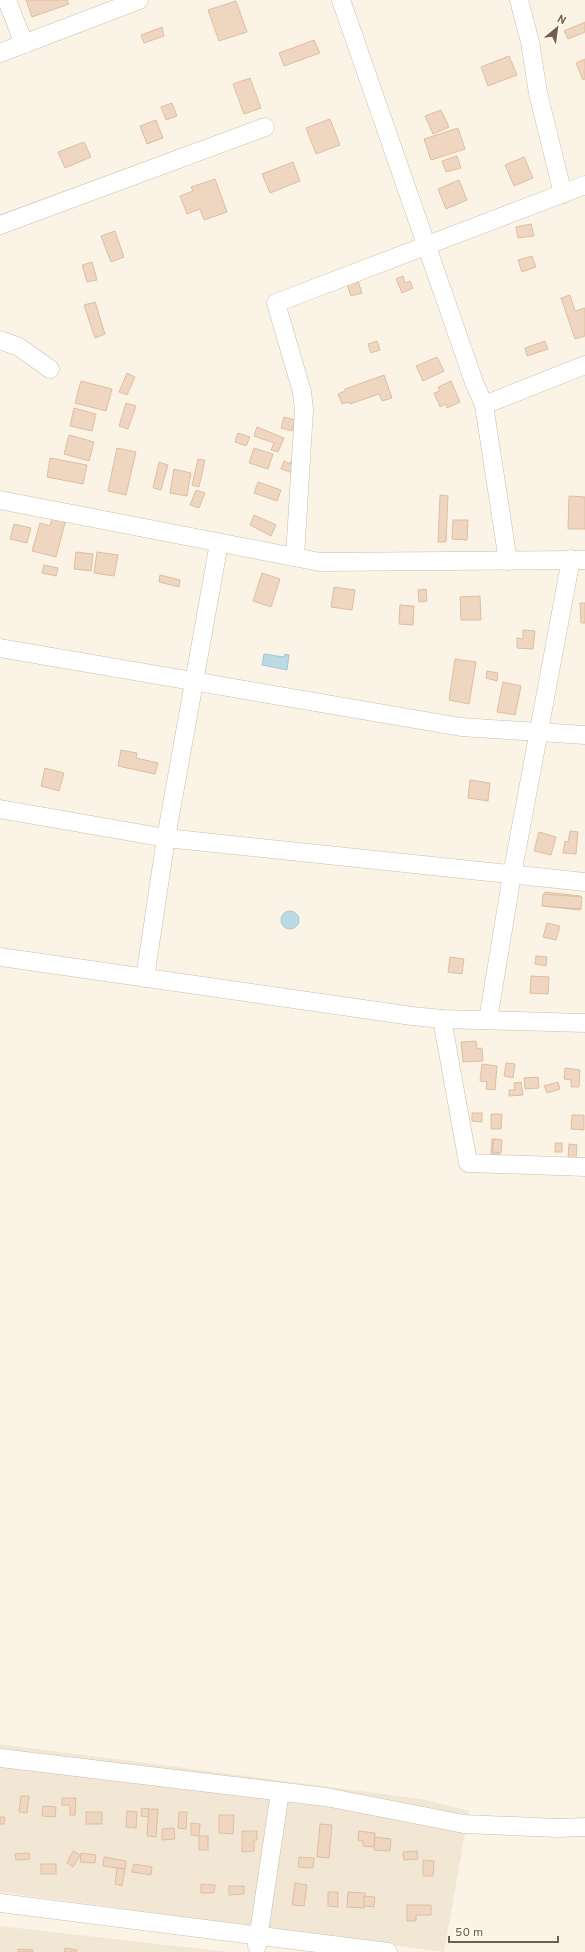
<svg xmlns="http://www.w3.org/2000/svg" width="585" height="1952" font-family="Overpass,sans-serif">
<rect width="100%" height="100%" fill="#fbf4e6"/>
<g fill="#f2e7d5">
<path d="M 0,1744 L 422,1799 L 469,1811 L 444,1952 L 0,1892 Z"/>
<path d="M 0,1926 L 229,1952 L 0,1952 Z"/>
</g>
<g fill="#bcdae3" stroke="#a3c8d4">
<path d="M 264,654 L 284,657 L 285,654 L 289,655 L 287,670 L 262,665 Z"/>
<circle cx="290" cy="920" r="9"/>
</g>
<g fill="#eed6c0" stroke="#dfbea1">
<path d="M 26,0 L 67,0 L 69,4 L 32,17 Z"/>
<path d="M 236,1 L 247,32 L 219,41 L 208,10 Z"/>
<path d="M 585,22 L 585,32 L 568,39 L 564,31 Z"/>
<path d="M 162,27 L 164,36 L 144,43 L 141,35 Z"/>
<path d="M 314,40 L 320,53 L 284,66 L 279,53 Z"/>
<path d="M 509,56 L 517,75 L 488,86 L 481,67 Z"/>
<path d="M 585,59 L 585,79 L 583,80 L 576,63 Z"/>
<path d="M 250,78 L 261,108 L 244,114 L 233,84 Z"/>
<path d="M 172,103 L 177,116 L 166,120 L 161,107 Z"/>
<path d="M 441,110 L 449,127 L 433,134 L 425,116 Z"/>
<path d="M 330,119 L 340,145 L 316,154 L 306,128 Z"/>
<path d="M 156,120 L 163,138 L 147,144 L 140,126 Z"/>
<path d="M 458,128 L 465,149 L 431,160 L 424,139 Z"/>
<path d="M 84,142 L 91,157 L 65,168 L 58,152 Z"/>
<path d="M 457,156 L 461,168 L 446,172 L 442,161 Z"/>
<path d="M 524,157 L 533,178 L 514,186 L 505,165 Z"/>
<path d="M 293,162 L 300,181 L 270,193 L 262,174 Z"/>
<path d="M 215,179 L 227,212 L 204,220 L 200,209 L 187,214 L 180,196 L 193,191 L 191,187 Z"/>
<path d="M 459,180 L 467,200 L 446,209 L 438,189 Z"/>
<path d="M 531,224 L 534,236 L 518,238 L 516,227 Z"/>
<path d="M 115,231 L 124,257 L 111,262 L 101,236 Z"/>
<path d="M 532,256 L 536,267 L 522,272 L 518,260 Z"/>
<path d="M 92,262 L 97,280 L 87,282 L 82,265 Z"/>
<path d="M 403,276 L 405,283 L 410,281 L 413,288 L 402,293 L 396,279 Z"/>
<path d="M 358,281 L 362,293 L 351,296 L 347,284 Z"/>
<path d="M 570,295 L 575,311 L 585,308 L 585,336 L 575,339 L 561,298 Z"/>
<path d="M 95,302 L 105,334 L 95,338 L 84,305 Z"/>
<path d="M 377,341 L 380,350 L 371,353 L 368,344 Z"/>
<path d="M 545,341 L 548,349 L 527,356 L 525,348 Z"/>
<path d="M 437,357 L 444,371 L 423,381 L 416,366 Z"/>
<path d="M 127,373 L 135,377 L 127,395 L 119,392 Z"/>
<path d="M 384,375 L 392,398 L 382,401 L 379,394 L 350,404 L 349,402 L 342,404 L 338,394 L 345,391 L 345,389 Z"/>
<path d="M 81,381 L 112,389 L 106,411 L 75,403 Z"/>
<path d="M 451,381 L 460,402 L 447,408 L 446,404 L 440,407 L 434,393 L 440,391 L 438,387 Z"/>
<path d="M 126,403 L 136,406 L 128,429 L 119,426 Z"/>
<path d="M 74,408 L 96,414 L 92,431 L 70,426 Z"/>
<path d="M 284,417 L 295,420 L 292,431 L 281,428 Z"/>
<path d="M 257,427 L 284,438 L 278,452 L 271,450 L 274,443 L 254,436 Z"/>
<path d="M 238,433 L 250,437 L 246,446 L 235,442 Z"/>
<path d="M 69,435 L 94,442 L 89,461 L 64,454 Z"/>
<path d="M 117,448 L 136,452 L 126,495 L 108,491 Z"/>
<path d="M 254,448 L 273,454 L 268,469 L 249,463 Z"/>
<path d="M 50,458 L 87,465 L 83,484 L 47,477 Z"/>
<path d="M 198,459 L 205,460 L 199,487 L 192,485 Z"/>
<path d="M 284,461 L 290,464 L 291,461 L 296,463 L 293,473 L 281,469 Z"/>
<path d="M 159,462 L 168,465 L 161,490 L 153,488 Z"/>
<path d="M 174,469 L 191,473 L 187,496 L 170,493 Z"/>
<path d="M 258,482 L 281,490 L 277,501 L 254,493 Z"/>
<path d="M 196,490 L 205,493 L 199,508 L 190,505 Z"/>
<path d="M 440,495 L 448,496 L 446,542 L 438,542 Z"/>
<path d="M 569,496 L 585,497 L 585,529 L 568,529 Z"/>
<path d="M 53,515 L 66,519 L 56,557 L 32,551 L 40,523 L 50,526 Z"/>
<path d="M 254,515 L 276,525 L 271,536 L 250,525 Z"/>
<path d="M 453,520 L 468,520 L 467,540 L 452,539 Z"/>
<path d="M 14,524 L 31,528 L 27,543 L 10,539 Z"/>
<path d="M 76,552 L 93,554 L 91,571 L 74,569 Z"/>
<path d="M 97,552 L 118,555 L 114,576 L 94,573 Z"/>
<path d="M 44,565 L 58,568 L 56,576 L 42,573 Z"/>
<path d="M 262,573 L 280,579 L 271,607 L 253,601 Z"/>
<path d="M 160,575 L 180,580 L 179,587 L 159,582 Z"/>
<path d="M 334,587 L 355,590 L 352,610 L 331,607 Z"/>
<path d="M 426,589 L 427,601 L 419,602 L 418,590 Z"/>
<path d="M 480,596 L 481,620 L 461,620 L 460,597 Z"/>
<path d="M 580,603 L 585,603 L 585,623 L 581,623 Z"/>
<path d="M 400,605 L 414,606 L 413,625 L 399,624 Z"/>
<path d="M 523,630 L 535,631 L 533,649 L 517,648 L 517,638 L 523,639 Z"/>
<path d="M 455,659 L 476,662 L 469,704 L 449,700 Z"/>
<path d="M 487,671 L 498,673 L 497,681 L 486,678 Z"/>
<path d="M 503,682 L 521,686 L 515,715 L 497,712 Z"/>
<path d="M 121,750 L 137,753 L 136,758 L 158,763 L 155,774 L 118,766 Z"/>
<path d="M 45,768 L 64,773 L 59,791 L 41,786 Z"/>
<path d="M 470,780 L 490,783 L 488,801 L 468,798 Z"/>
<path d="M 570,831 L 578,832 L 576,854 L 563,853 L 565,841 L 568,842 Z"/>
<path d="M 539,832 L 556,837 L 551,855 L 534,851 Z"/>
<path d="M 545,892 L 581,896 L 580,910 L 543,906 Z"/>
<path d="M 543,894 L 582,897 L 581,909 L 542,906 Z"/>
<path d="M 547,923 L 560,926 L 556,940 L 543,937 Z"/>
<path d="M 536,956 L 547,957 L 546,966 L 535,964 Z"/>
<path d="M 450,957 L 464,959 L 462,974 L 448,972 Z"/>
<path d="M 531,976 L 549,977 L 548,994 L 530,993 Z"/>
<path d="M 476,1041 L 477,1049 L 482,1048 L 483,1061 L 463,1062 L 461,1042 Z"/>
<path d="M 506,1063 L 515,1064 L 513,1078 L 504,1076 Z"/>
<path d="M 482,1064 L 497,1066 L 495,1090 L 486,1089 L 487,1082 L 480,1081 Z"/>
<path d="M 565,1068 L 580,1070 L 579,1087 L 571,1087 L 571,1080 L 564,1079 Z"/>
<path d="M 538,1077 L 539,1088 L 525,1089 L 524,1078 Z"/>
<path d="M 521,1082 L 523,1095 L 509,1096 L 509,1090 L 515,1090 L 514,1083 Z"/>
<path d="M 558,1082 L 560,1089 L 547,1093 L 544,1086 Z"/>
<path d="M 472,1113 L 482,1113 L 482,1122 L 472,1121 Z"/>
<path d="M 491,1114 L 502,1114 L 501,1129 L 491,1129 Z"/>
<path d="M 572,1115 L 584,1115 L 584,1130 L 571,1129 Z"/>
<path d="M 492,1139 L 500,1140 L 499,1155 L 491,1154 Z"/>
<path d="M 494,1139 L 502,1140 L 501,1153 L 492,1152 Z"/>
<rect x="555" y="1143" width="7" height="9"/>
<path d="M 569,1144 L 577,1145 L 576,1159 L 568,1159 Z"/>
<path d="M 21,1796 L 29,1796 L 27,1813 L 19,1812 Z"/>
<path d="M 62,1798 L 76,1798 L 75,1815 L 70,1815 L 70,1805 L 62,1805 Z"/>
<path d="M 43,1806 L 56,1807 L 55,1817 L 42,1816 Z"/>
<path d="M 142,1808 L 149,1809 L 149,1817 L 141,1816 Z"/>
<path d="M 149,1809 L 158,1809 L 156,1837 L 147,1836 Z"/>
<path d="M 127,1811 L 137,1812 L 136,1828 L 126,1827 Z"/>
<rect x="86" y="1812" width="16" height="12"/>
<path d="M 179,1812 L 187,1812 L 186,1829 L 178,1828 Z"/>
<path d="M 219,1815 L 234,1815 L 233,1834 L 219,1833 Z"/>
<path d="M 0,1817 L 5,1817 L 4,1824 L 0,1824 Z"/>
<path d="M 191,1823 L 200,1824 L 199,1836 L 191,1835 Z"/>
<path d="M 320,1824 L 332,1825 L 329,1858 L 317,1857 Z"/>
<path d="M 174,1828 L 175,1839 L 162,1840 L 162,1829 Z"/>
<path d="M 242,1831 L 257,1831 L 257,1840 L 254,1840 L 254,1851 L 242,1852 Z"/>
<path d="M 359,1831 L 375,1833 L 374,1847 L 363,1846 L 363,1841 L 358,1840 Z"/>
<rect x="199" y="1836" width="9" height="14"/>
<path d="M 375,1837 L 391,1839 L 390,1851 L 374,1850 Z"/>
<path d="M 73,1851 L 80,1855 L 73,1867 L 67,1863 Z"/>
<path d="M 417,1851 L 418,1859 L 404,1860 L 403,1852 Z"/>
<path d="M 29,1853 L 30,1859 L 16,1860 L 15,1854 Z"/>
<path d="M 81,1853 L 96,1855 L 95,1863 L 80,1862 Z"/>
<path d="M 104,1857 L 126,1861 L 125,1869 L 103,1866 Z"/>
<path d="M 299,1857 L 314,1858 L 313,1868 L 298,1867 Z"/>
<path d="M 423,1860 L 434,1861 L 433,1876 L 423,1876 Z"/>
<rect x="41" y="1864" width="15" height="10"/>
<path d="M 134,1864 L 152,1867 L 151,1875 L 132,1872 Z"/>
<path d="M 117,1868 L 125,1869 L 122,1886 L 115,1884 Z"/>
<path d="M 295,1883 L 307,1885 L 304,1906 L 292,1905 Z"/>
<path d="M 201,1884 L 215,1885 L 214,1893 L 201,1893 Z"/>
<path d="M 229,1886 L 244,1886 L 244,1894 L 229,1895 Z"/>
<path d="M 328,1892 L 338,1892 L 338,1907 L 328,1906 Z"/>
<path d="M 348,1892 L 365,1893 L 364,1908 L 347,1907 Z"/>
<path d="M 364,1896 L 375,1897 L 374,1907 L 364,1906 Z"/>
<path d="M 407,1905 L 431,1905 L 431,1915 L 416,1915 L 416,1921 L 407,1921 Z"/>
<path d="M 65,1948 L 77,1950 L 76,1952 L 64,1952 Z"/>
<path d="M 18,1949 L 33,1950 L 32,1952 L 18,1952 Z"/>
</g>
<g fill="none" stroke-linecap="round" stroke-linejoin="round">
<g stroke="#cbbdad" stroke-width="19">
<g id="minor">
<path d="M 7,0 L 24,44"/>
<path d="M 341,0 L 474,382 L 484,405 L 508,561"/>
<path d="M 519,0 L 530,42 L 538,93 L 563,194"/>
<path d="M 0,53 L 139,0"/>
<path d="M 0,225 L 265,127"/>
<path d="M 0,340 L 19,347 L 50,369"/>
<path d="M 484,405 L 585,365"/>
<path d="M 0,500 L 320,562 L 585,560"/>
<path d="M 295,557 L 304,410 L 302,392 L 276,303 L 585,185"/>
<path d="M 0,648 L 461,727 L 585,735"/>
<path d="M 0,809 L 166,838 L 585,882"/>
<path d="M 0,957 L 412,1016 L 442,1019 L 585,1023"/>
<path d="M 145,978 L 166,838 L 219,543"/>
<path d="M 442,1019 L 468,1163 L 585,1167"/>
<path d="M 488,1020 L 512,875 L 571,559"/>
<path d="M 0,1758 L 326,1797 L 464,1824 L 558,1828 L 585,1827"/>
<path d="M 0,1903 L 388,1952"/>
<path d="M 257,1946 L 280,1792"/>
</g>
</g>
<use href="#minor" stroke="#fff" stroke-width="18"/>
</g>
<g transform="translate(557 28) rotate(29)" stroke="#fef8ec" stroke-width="3" paint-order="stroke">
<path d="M0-3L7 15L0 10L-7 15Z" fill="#725d4d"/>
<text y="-6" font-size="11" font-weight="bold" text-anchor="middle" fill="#725d4d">N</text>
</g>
<path d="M449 1936v6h109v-6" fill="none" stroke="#725d4d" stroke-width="2"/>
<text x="455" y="1936" font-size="12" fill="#725d4d" stroke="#fef8ec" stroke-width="3" paint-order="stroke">50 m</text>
</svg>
